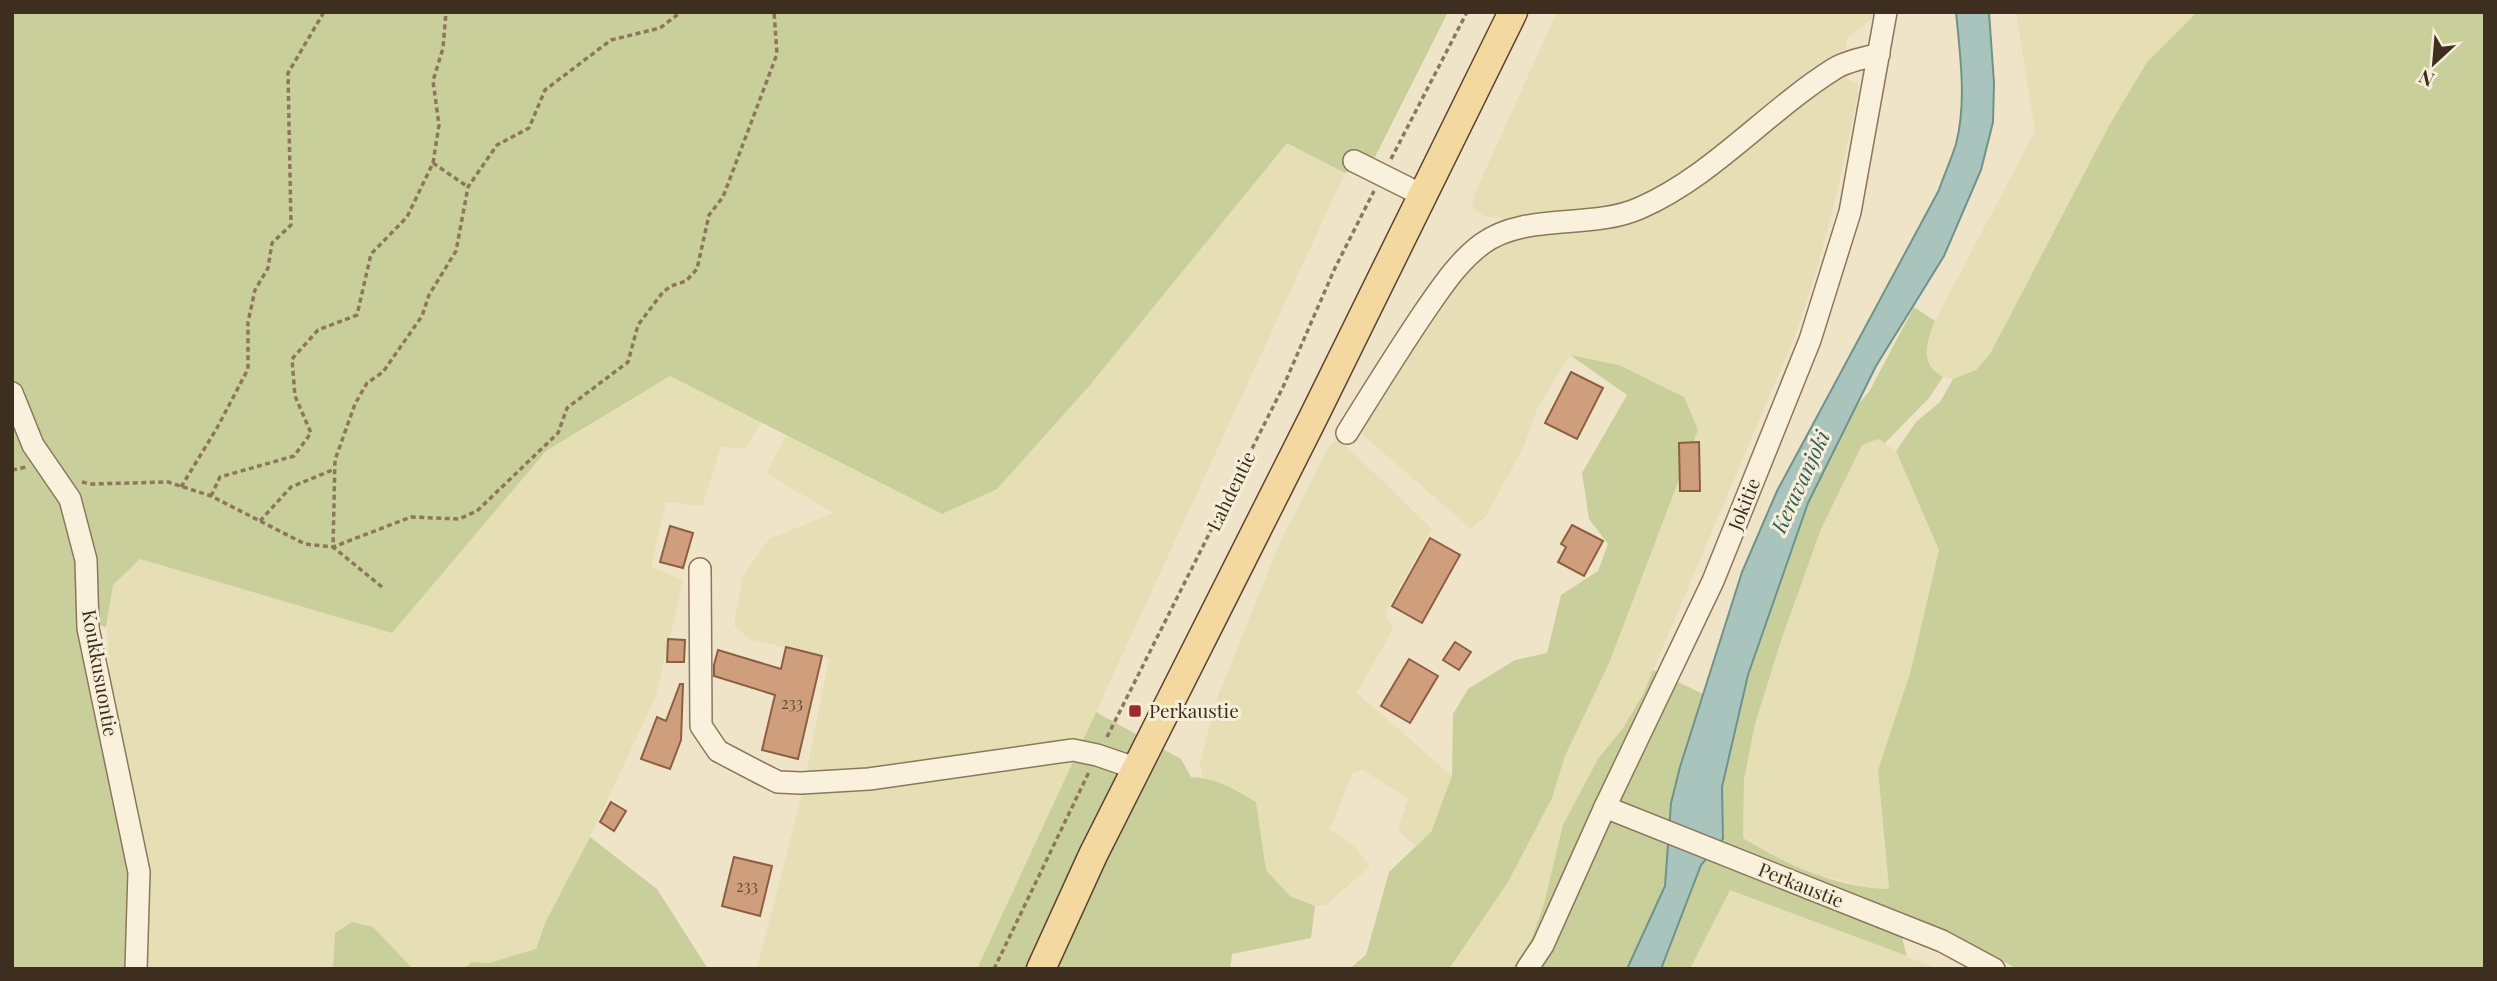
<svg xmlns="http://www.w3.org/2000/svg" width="2497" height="981" font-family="'Playfair Display',serif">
<rect width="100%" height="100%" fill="#f0e4c8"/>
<g fill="#e6deb5">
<path d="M 1557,12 L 1882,12 L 1846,39 L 1847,79 L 1858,83 L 1858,94 L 1838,188 L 1816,273 L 1795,336 L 1643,694 L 1623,728 L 1544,904 L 1531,940 L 1512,969 L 1449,969 L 1508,882 L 1552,798 L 1565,756 L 1698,430 L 1619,365 L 1570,355 L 1537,409 L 1524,446 L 1486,516 L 1471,529 L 1362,434 L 1360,425 L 1417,332 L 1482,257 L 1512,237 L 1503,218 L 1484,216 L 1472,208 L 1475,193 Z"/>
<path d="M 2016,12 L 2197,12 L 2147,62 L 2110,124 L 1990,354 L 1976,370 L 1953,379 L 1943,377 L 1936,373 L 1925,357 L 1926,346 L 1935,321 L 2035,131 Z"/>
<path d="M 1287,142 L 1345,173 L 977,969 L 757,969 L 802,794 L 829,658 L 749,639 L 734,625 L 743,576 L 769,539 L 833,513 L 766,473 L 786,435 L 941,514 L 1090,385 Z"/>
<path d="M 670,376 L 762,422 L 745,448 L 721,447 L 702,506 L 666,502 L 651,567 L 683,580 L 656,696 L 590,837 L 546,921 L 536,949 L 489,963 L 471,962 L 464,969 L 413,969 L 405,960 L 335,933 L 333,969 L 139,969 L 144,871 L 110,682 L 107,625 L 113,585 L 140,559 L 392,633 L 546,451 Z"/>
<path d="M 1879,439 L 1896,451 L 1939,550 L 1911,670 L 1878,770 L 1889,890 L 1861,886 L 1814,873 L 1774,857 L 1743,838 L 1744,780 L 1755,724 L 1781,641 L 1821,529 L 1862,445 Z"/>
<path d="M 1338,440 L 1342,442 L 1432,529 L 1385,613 L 1393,629 L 1357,693 L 1452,776 L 1431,832 L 1416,847 L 1398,830 L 1408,799 L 1363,770 L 1353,772 L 1330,829 L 1356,848 L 1370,866 L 1325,906 L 1315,906 L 1290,896 L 1266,870 L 1256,802 L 1243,793 L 1202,777 L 1200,761 L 1219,693 L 1281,540 L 1330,445 Z"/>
<path d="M 1730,890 L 1932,966 L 1938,969 L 1690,969 Z"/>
</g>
<g fill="#c9cf9b">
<path d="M 12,12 L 1448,12 L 1375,157 L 1345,173 L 1287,143 L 1090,385 L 997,489 L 942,514 L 670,376 L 546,451 L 392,633 L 140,559 L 113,585 L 106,628 L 80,615 L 134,877 L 129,969 L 12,969 Z"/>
<path d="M 2197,12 L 2485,12 L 2485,969 L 2017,969 L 1952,933 L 1894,909 L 1907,956 L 1730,890 L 1690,969 L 1661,969 L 1701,865 L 1723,839 L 1722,787 L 1748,675 L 1807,506 L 1855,408 L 1869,392 L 1914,307 L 1935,321 C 1927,342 1918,363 1943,377 L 1929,398 L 1885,443 L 1878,439 L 1862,445 L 1821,529 L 1781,641 L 1755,724 L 1744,780 L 1743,838 C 1784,864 1841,889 1889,889 L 1878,770 L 1911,670 L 1939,550 L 1896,451 L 1916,422 L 1940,402 L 1953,379 L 1976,370 L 1990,354 L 2110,124 L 2147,62 Z"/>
<path d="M 1570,355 L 1619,365 L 1684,397 L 1698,430 L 1609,663 L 1565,756 L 1552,798 L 1508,882 L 1449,969 L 1349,969 L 1366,955 L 1389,872 L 1431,832 L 1452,776 L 1453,714 L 1468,689 L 1515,660 L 1547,653 L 1561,595 L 1598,571 L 1608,544 L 1589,519 L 1582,473 L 1627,395 Z"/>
<path d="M 1653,670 L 1703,694 L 1671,803 L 1665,886 L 1630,962 L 1627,969 L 1512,969 L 1531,940 L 1544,904 L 1563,825 L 1598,759 L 1623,728 L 1643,694 Z"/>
<path d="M 1096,712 L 1181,759 L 1191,777 C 1213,777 1237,790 1256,802 L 1266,870 L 1290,896 L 1315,906 L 1311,938 L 1232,954 L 1230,969 L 977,969 Z"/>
<path d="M 590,837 L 657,889 L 708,969 L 464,969 L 471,962 L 489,963 L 536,949 L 546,921 Z"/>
<path d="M 352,922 L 373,927 L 413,969 L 333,969 L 335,933 Z"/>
</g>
<path fill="#a9c4bc" stroke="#6f938a" stroke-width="2" d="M 1956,12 L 1989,12 L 1994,83 L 1993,122 L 1981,170 L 1944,256 L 1876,366 L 1808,503 L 1748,675 L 1722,787 L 1723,839 L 1701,865 L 1661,969 L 1627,969 L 1665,886 L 1671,803 L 1680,767 L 1742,572 L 1777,491 L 1939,190 C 1944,175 1951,160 1956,144 C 1967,102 1960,54 1956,12 Z"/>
<g fill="#cf9f7d" stroke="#8d5f41" stroke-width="2">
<path d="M 1571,372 L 1603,388 L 1577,439 L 1545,423 Z"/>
<path d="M 1699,442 L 1700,491 L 1680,491 L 1679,443 Z"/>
<path d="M 1572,525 L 1603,541 L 1584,576 L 1558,562 L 1566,547 L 1561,544 Z"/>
<path d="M 670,526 L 693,533 L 683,568 L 660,562 Z"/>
<path d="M 1430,538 L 1460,555 L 1422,623 L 1392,606 Z"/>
<path d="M 668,639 L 685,640 L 684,662 L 667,662 Z"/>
<path d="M 1455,642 L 1471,652 L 1459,670 L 1443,660 Z"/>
<path d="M 786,647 L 822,656 L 798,759 L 762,750 L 775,695 L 714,676 L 714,665 L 718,650 L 781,669 Z"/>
<path d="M 1409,659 L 1438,676 L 1410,723 L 1381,706 Z"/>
<path d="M 680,684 L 683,684 L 681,740 L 670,769 L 641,759 L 657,717 L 666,721 Z"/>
<path d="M 611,802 L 626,811 L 614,831 L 600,822 Z"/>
<path d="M 734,857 L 772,866 L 760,916 L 722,906 Z"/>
</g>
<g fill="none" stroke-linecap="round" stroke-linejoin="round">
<g stroke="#8d765c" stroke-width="24">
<g id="minor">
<path d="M 1354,161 L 1424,196"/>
<path d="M 12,393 L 33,445 L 70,499 L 86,560 L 88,628 L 139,872 L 136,969"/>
<path d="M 1347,433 C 1373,391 1399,349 1427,308 C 1443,285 1459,261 1482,244 C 1525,212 1591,230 1640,208 C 1713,176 1767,111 1834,69 C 1846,61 1865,58 1879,54"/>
<path d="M 700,569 L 701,726 L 718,751 L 760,773 L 778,782 L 801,783 L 869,779 L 1073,750 L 1097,755 L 1138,769"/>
<path d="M 1605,807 L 1942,941 L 1994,969"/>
<path d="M 1527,969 L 1543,945 L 1605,807 L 1713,581 L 1810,340 L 1850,212 L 1886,12"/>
</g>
</g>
<g stroke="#5b4430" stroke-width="31">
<path id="major" d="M 1041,969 L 1093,855 L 1314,416 L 1513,12"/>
</g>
<g stroke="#8d765c" stroke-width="3.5" stroke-dasharray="5 3.5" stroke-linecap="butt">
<path d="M 1391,159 L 1467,12"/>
<path d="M 433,163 L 468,187"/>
<path d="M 12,470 L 26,467"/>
<path d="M 82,482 L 91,484 L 168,482 L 211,496 L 305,544 L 333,547 L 411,517 L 459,519 L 477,511 L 558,433 L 567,408 L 628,362 L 638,325 L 663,292 L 671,286 L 686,281 L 697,269 L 709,215 L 723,197 L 777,54 L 774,12"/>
<path d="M 181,487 L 217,428 L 248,369 L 248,322 L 255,290 L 268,268 L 272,243 L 291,225 L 288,73 L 324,12"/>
<path d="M 211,496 L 220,477 L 294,456 L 311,433 L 295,396 L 292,359 L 318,330 L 357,315 L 371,254 L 407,217 L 433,163 L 439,125 L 433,81 L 443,48 L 446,12"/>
<path d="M 260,521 L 291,487 L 335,469"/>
<path d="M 382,587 L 333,547 L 335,460 L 355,404 L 367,383 L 383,372 L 422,316 L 429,295 L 456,251 L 468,187 L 497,145 L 529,128 L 545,90 L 611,40 L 660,28 L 681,12"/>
<path d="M 1107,737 L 1283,387 L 1335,268 L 1374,191"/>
<path d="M 994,969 L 1089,772"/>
</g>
<use href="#minor" stroke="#faf1dc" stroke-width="21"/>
<use href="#major" stroke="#f3d9a0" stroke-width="28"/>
</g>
<rect fill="#9e2a2b" stroke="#f7eed8" stroke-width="2.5" x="1128" y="704" width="14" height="14" rx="3.5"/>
<g text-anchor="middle" stroke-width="6" stroke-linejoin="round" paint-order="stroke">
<g font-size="16" fill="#624a37">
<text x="792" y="709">233</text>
<text x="747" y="892">233</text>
</g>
<g font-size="19" fill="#3d2e20" stroke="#f7eed8">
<text transform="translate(1231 491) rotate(-64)" y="7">Lahdentie</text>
<text transform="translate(1744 504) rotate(-68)" y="7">Jokitie</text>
<text transform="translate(100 673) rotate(80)" y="7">Koukkusuontie</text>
<text transform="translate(1801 885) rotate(22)" y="7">Perkaustie</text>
</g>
<g font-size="19" fill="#3d2e20" stroke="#f7eed8" text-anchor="start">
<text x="1149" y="718">Perkaustie</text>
</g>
<g font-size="21" font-style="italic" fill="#2f5d5a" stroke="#f7eed8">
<text transform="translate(1801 482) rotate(-65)" y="7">Keravanjoki</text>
</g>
</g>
<rect width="2497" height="981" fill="none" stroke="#3d2e20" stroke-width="28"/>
<g transform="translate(2434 63) rotate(206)" stroke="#f7eed8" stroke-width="5" paint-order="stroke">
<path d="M0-5L12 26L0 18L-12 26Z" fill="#3d2e20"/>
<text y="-10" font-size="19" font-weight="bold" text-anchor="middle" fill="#3d2e20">N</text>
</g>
</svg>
